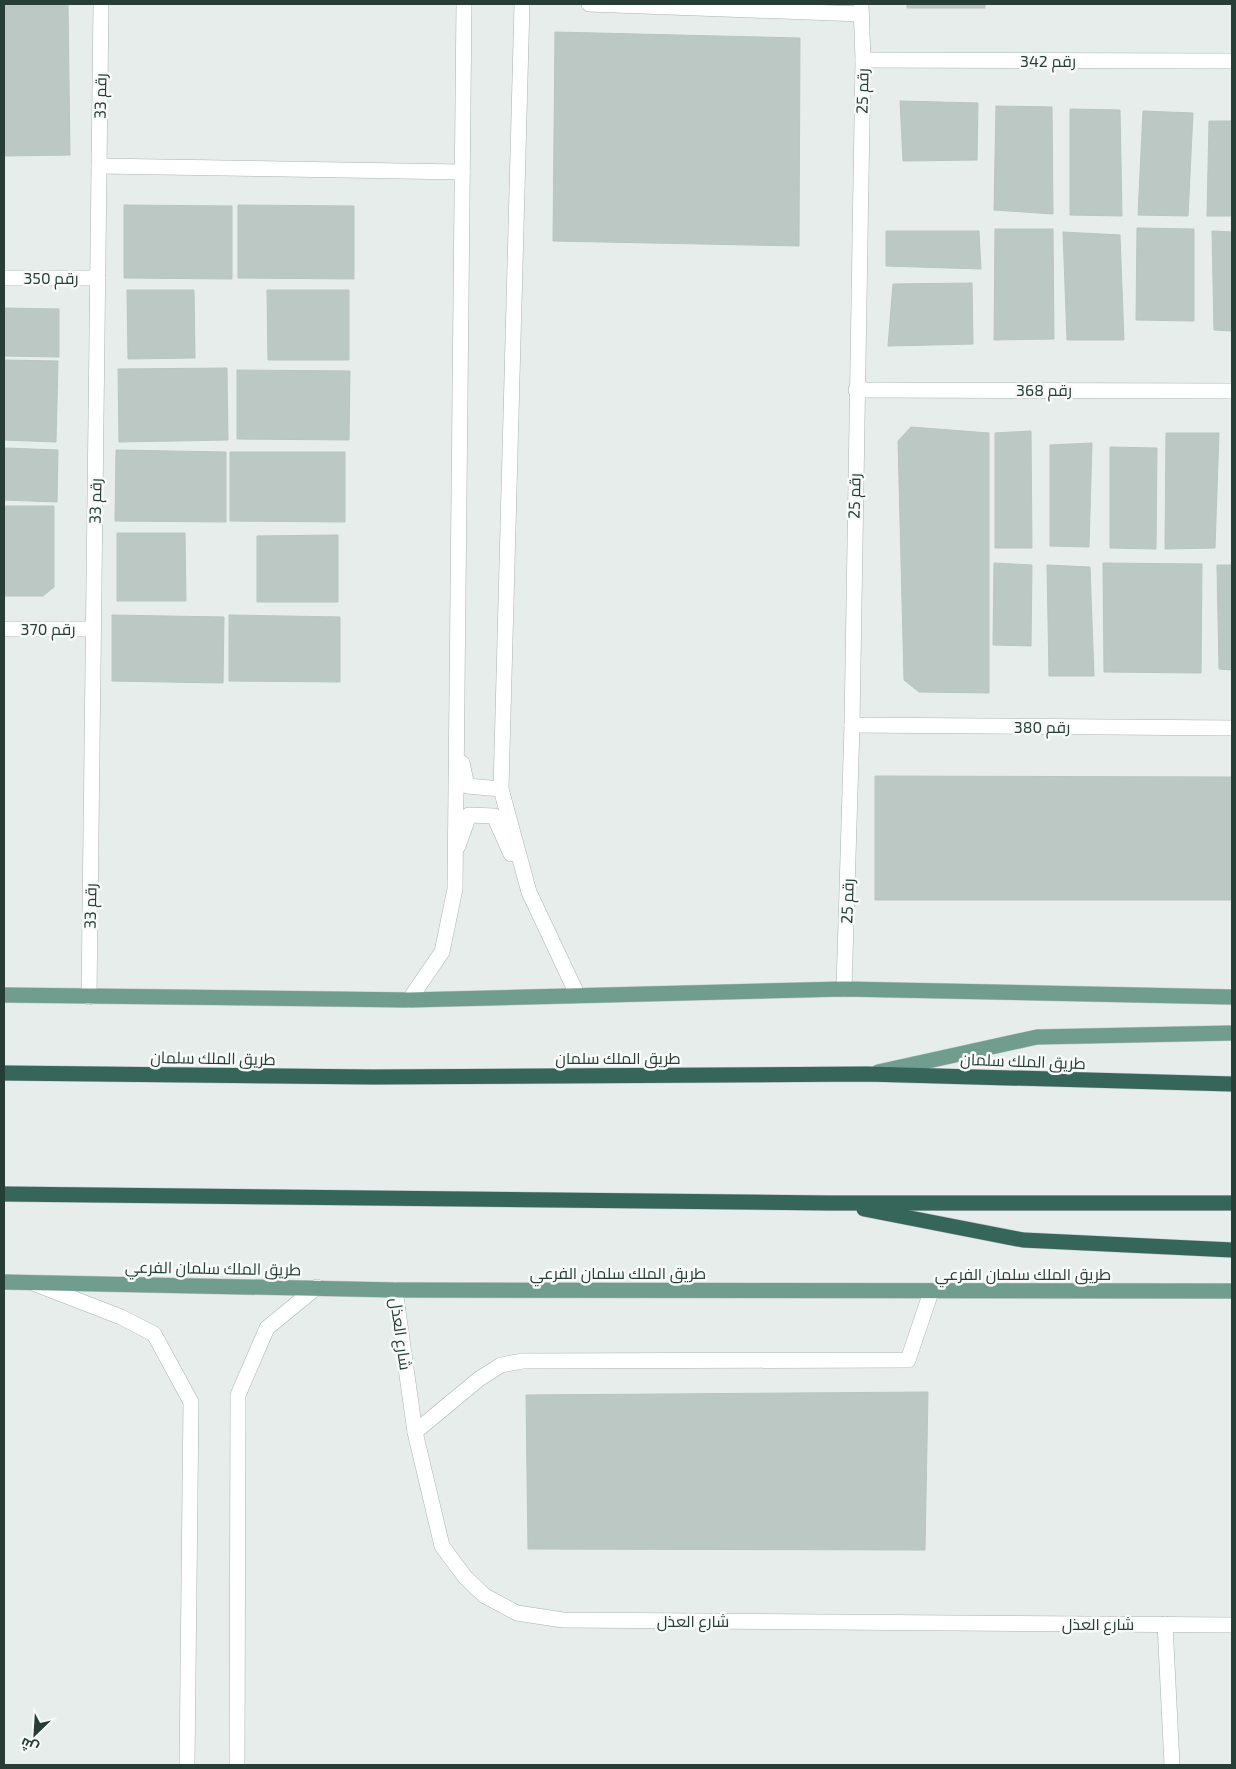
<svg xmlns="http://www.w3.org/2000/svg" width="1236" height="1769" font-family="'Exo 2',Cairo,sans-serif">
<rect width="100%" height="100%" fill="#e6edea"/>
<g fill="#bcc8c3" stroke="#b9c6c0">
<path d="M 4,4 L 68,4 L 70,155 L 4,156 Z"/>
<rect x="907" y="4" width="78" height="4"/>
<path d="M 555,32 L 800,38 L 799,246 L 553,241 Z"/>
<path d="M 900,101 L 978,103 L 977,160 L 903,161 Z"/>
<path d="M 996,106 L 1052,107 L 1053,214 L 994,210 Z"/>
<path d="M 1070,109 L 1120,110 L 1122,216 L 1070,215 Z"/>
<path d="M 1143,111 L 1193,113 L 1188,216 L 1138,215 Z"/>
<path d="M 1209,121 L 1232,121 L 1232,216 L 1207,216 Z"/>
<path d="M 124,205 L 232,206 L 232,279 L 124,278 Z"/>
<path d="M 238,205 L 354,206 L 354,279 L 238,278 Z"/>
<path d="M 1137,228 L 1194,229 L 1194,321 L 1136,320 Z"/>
<path d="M 995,229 L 1053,229 L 1054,339 L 994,340 Z"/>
<path d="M 886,231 L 979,231 L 981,269 L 886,266 Z"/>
<path d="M 1212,231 L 1232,232 L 1232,331 L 1214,330 Z"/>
<path d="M 1063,232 L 1120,235 L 1124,340 L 1067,340 Z"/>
<path d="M 972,283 L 973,344 L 888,346 L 893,284 Z"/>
<path d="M 127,290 L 194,290 L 195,358 L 128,359 Z"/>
<path d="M 267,290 L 349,290 L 349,360 L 268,360 Z"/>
<path d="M 4,308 L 59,309 L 59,357 L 4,356 Z"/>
<path d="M 4,360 L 58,361 L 56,442 L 4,440 Z"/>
<path d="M 227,368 L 228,440 L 119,442 L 118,369 Z"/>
<path d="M 237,370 L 350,371 L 349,440 L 237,439 Z"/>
<path d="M 911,427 L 989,433 L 989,693 L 919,692 L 904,680 L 898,441 Z"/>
<path d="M 1031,431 L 1032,548 L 995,548 L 995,433 Z"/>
<path d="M 1166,433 L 1219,433 L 1215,548 L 1165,549 Z"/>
<path d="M 1092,443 L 1089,547 L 1050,546 L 1050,445 Z"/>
<path d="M 1110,447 L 1157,448 L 1156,549 L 1110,548 Z"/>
<path d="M 4,448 L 58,450 L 57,502 L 4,500 Z"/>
<path d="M 116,450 L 226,452 L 226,522 L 115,521 Z"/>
<path d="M 230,452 L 345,452 L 345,522 L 230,521 Z"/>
<path d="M 4,506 L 54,506 L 54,587 L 43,596 L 4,596 Z"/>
<path d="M 117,533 L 185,533 L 186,601 L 117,601 Z"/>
<path d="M 338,535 L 338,602 L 257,602 L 257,536 Z"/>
<path d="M 994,563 L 1032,565 L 1031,646 L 993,645 Z"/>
<path d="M 1103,563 L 1202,564 L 1201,673 L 1104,672 Z"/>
<path d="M 1047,565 L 1090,567 L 1094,676 L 1049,676 Z"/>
<path d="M 1217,565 L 1232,565 L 1232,670 L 1219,669 Z"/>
<path d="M 112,615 L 224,617 L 223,683 L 112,681 Z"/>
<path d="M 229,615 L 340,617 L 340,682 L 229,681 Z"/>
<path d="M 875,776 L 1232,777 L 1232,900 L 875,900 Z"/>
<path d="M 928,1392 L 925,1550 L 528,1549 L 526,1395 Z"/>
</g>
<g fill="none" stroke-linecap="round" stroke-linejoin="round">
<g stroke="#a9b5b0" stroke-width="16">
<g id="minor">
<path d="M 522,4 L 501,789 L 529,892 L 577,994"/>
<path d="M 589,4 L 861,14"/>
<path d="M 863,60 L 1232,61"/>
<path d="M 99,166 L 462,172"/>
<path d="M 4,278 L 98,278"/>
<path d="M 856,390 L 1232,391"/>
<path d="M 4,629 L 93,629"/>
<path d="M 852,725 L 1232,728"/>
<path d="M 462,763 L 467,786 L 501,789"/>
<path d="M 458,846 L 469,815 L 494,816 L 511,854"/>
<path d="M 844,989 L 852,725 L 863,60 L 861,4"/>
<path d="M 89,997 L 101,4"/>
<path d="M 409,1000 L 442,952 L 455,889 L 464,4"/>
<path d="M 33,1283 L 121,1317 L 154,1334 L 191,1402 L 187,1765"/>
<path d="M 395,1290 L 415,1432 L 442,1546 L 465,1577 L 485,1596 L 517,1613 L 563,1620 L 1232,1625"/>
<path d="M 415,1432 L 479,1379 L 501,1365 L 523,1361 L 908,1360 L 931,1292"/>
<path d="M 1165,1624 L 1172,1765"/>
<path d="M 237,1765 L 238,1395 L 267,1328 L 317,1287"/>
</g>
</g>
<g stroke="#c3c9c7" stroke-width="16">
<g id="major">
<path d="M 4,995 L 409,1000 L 844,989 L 1232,997"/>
<path d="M 878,1072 L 1037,1037 L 1232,1033"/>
<path d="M 4,1282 L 395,1290 L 1232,1291"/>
</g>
</g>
<g stroke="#c3c9c7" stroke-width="16">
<g id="highway">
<path d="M 4,1073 L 373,1077 L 867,1074 L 1232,1084"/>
<path d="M 4,1194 L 829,1203 L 1232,1203"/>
<path d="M 864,1209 L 1023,1240 L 1232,1250"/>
</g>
</g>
<use href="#minor" stroke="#fff" stroke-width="15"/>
<use href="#major" stroke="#719d8f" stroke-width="15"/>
<use href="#highway" stroke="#36665a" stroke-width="15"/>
</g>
<g text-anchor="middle" stroke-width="5" stroke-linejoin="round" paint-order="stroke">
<g font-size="16" fill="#273e36" stroke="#f7faf8">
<text x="1048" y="67">رقم 342</text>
<text transform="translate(862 91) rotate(-89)" y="6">رقم 25</text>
<text transform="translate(100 96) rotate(-89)" y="6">رقم 33</text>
<text x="51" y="284">رقم 350</text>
<text x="1044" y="396">رقم 368</text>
<text transform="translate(854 496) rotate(-89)" y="6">رقم 25</text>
<text transform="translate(95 501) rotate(-89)" y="6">رقم 33</text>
<text x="48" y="635">رقم 370</text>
<text x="1042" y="733">رقم 380</text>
<text transform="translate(847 901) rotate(-88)" y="6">رقم 25</text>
<text transform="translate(90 906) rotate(-89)" y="6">رقم 33</text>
<text transform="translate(213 1058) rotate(1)" y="6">طريق الملك سلمان</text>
<text x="618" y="1064">طريق الملك سلمان</text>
<text transform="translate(1023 1061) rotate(2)" y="6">طريق الملك سلمان</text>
<text transform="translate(213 1268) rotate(1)" y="6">طريق الملك سلمان الفرعي</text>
<text x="618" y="1279">طريق الملك سلمان الفرعي</text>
<text x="1023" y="1280">طريق الملك سلمان الفرعي</text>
<text transform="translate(401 1334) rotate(82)" y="6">شارع العذل</text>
<text x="693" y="1627">شارع العذل</text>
<text x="1098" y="1630">شارع العذل</text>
</g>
</g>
<rect width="1236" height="1769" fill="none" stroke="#273e36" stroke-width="10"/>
<g transform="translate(35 1734) rotate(205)" stroke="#f7faf8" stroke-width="4" paint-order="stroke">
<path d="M0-4L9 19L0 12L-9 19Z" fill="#273e36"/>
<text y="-8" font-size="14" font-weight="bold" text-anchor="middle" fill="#273e36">ش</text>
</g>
</svg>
